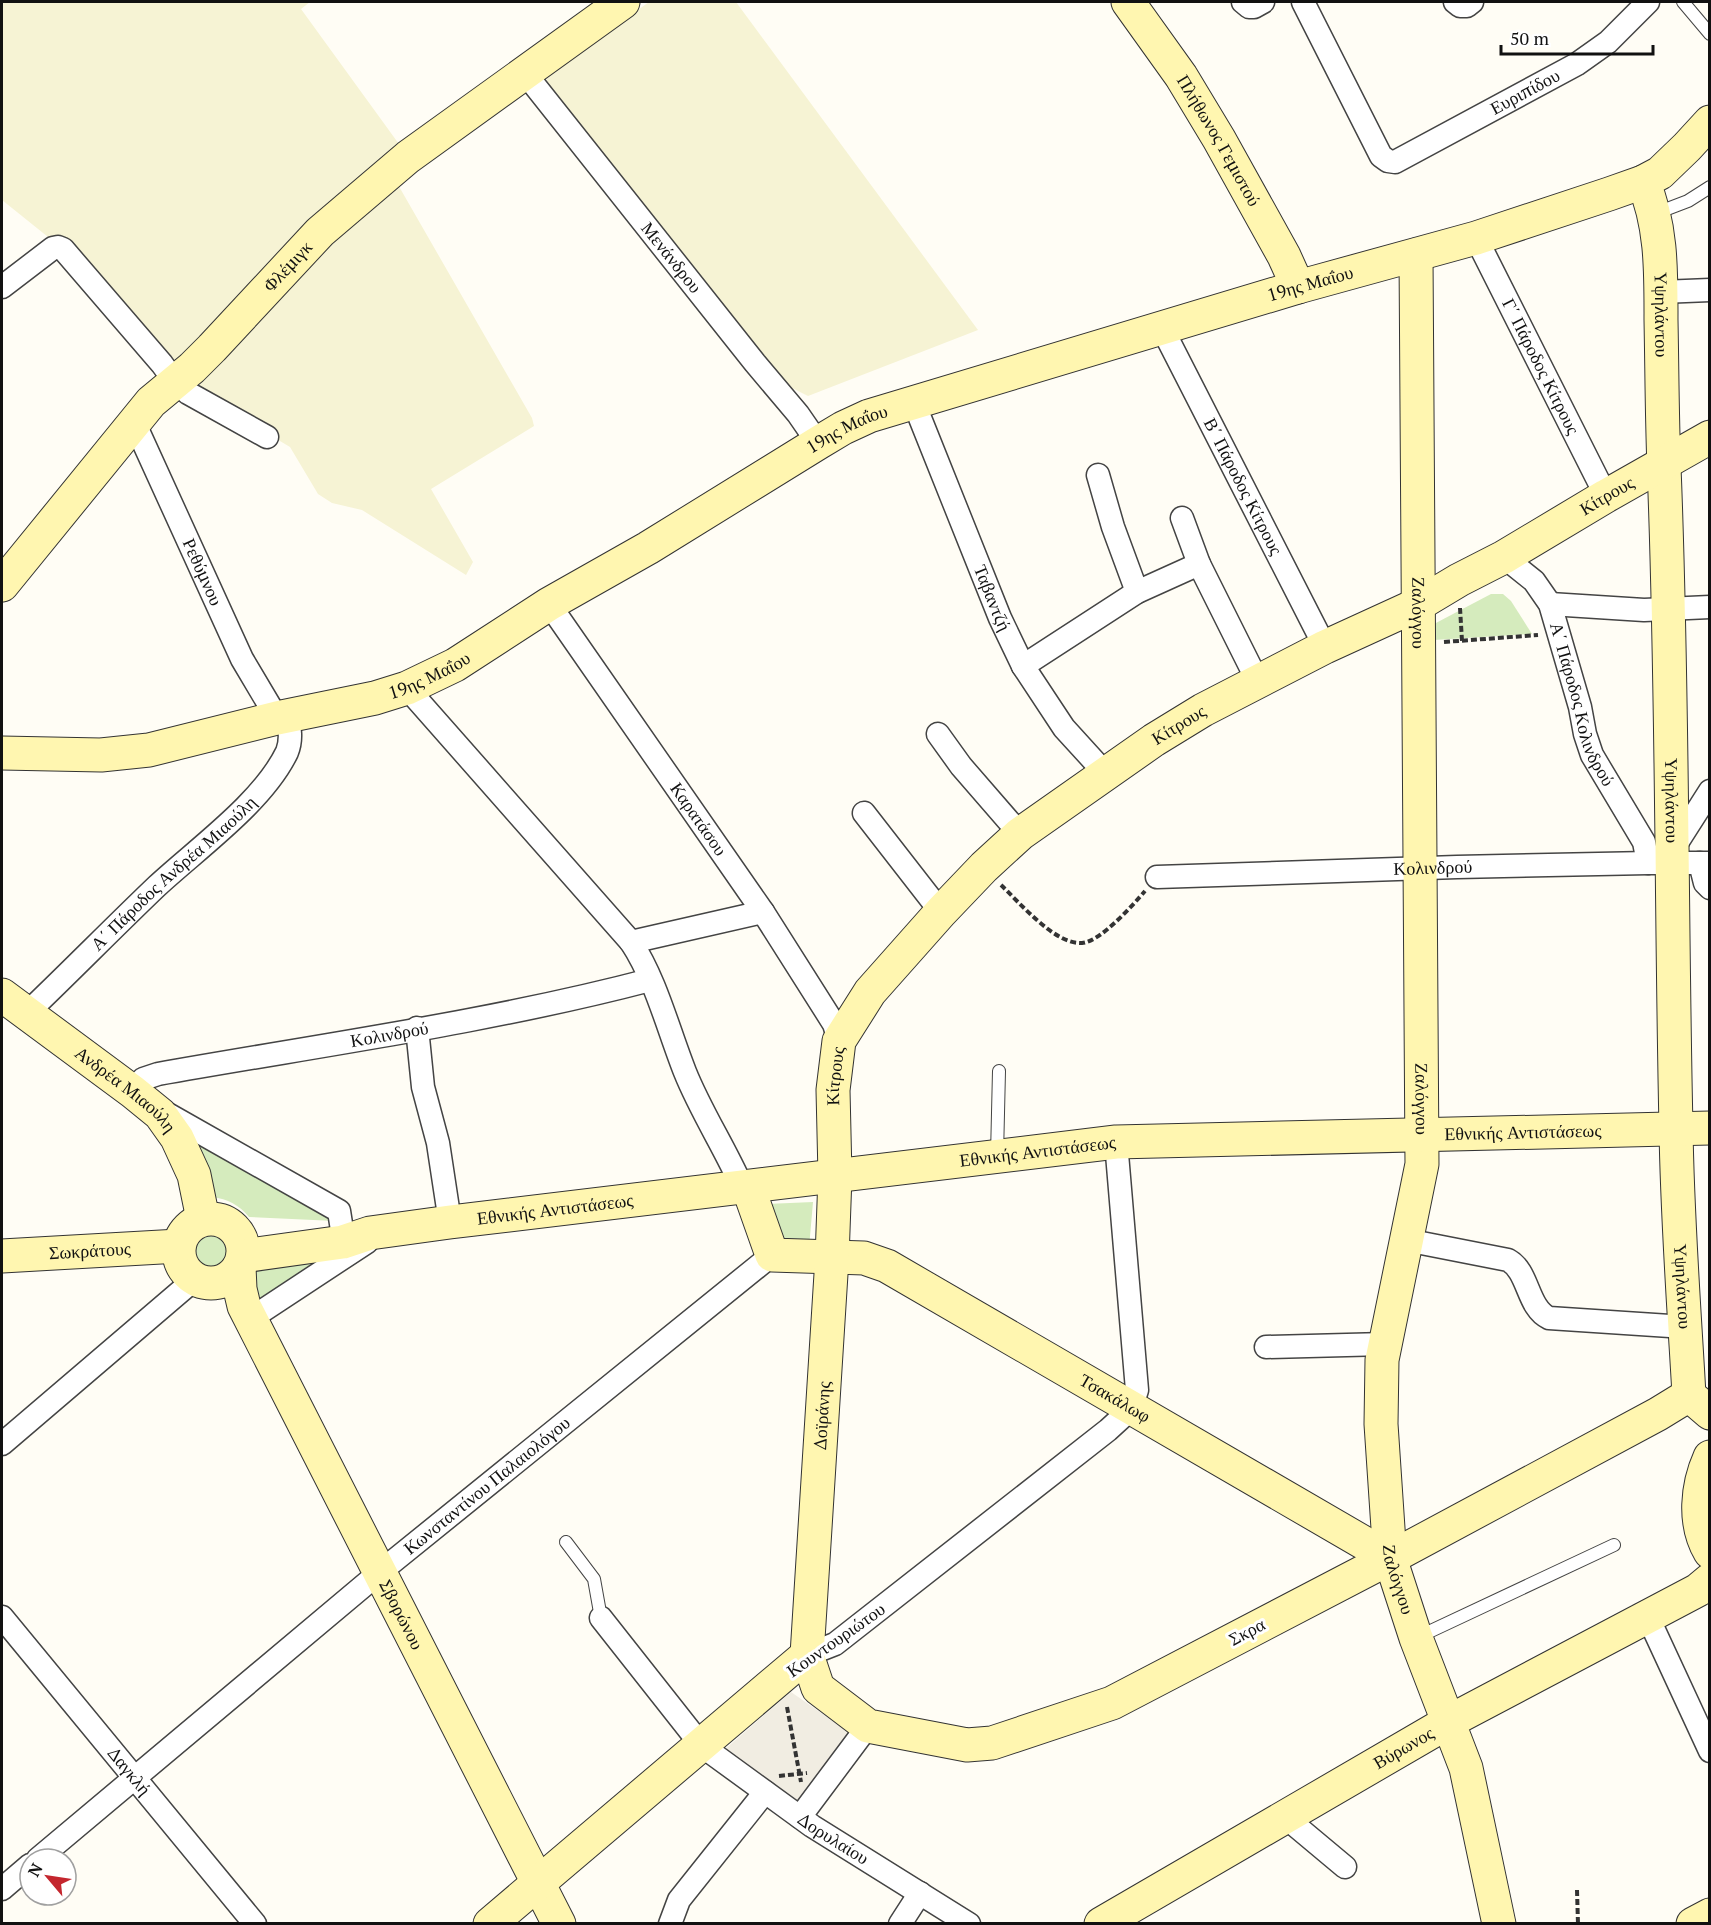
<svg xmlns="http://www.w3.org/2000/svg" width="1711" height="1925" font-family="'PT Serif',serif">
<rect width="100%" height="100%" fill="#fffdf5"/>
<g fill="#f6f3d4">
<path d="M 2,2 L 310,2 L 301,9 L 404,151 L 176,377 L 63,249 L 2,200 Z"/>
<path d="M 649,2 L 736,2 L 978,330 L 808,396 L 776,380 L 547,90 L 547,75 Z"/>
<path d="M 397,183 L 532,418 L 534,426 L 431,489 L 473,562 L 466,575 L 362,510 L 332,503 L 318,494 L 290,447 L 200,393 L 200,380 L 308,264 Z"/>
</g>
<g fill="#d5ebbd">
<path d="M 1491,594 L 1503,594 L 1511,601 L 1532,634 L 1434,640 L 1434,624 Z"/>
<path d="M 187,1131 L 335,1221 L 249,1217 C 239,1205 228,1199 212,1197 Z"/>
<path d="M 813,1202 L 809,1248 L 785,1247 L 767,1204 Z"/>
<circle cx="210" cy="1251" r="20"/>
<path d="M 358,1243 L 263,1303 L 253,1284 L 256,1269 Z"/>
</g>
<path fill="#f1ede2" d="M 791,1692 L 856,1737 L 803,1807 L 724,1750 Z"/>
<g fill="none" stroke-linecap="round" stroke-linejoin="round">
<g stroke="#444" stroke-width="14">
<g id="lane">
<path d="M 1683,2 L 1710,34"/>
<path d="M 1654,214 L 1688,201 L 1710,187"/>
<path d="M 997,1155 L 999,1071"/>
<path d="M 566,1542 L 594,1579 L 601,1618"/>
<path d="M 1418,1637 L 1614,1545"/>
</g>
</g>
<g stroke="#444" stroke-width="25">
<g id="street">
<path d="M 1243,2 L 1249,7 L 1254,7 L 1263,2"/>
<path id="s1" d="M 1303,2 L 1381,156 L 1388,161 L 1395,162 L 1577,64 L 1608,42 L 1648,2"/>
<path d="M 1455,2 L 1460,6 L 1467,6 L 1472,2"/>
<path id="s2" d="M 524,72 L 755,363 L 798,414 L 818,443"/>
<path id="s3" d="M 1476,238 L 1606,496"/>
<path d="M 2,287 L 53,248 L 58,247 L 63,249 L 162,364 L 175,382 L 188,393 L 267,437"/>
<path d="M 1661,292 L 1710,290"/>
<path id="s4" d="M 1162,328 L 1325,647"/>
<path id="s5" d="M 914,403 L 1000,618 L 1023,666 L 1064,728 L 1105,773"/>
<path id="s6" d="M 134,422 L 242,659 L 277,718"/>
<path d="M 1098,475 L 1113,527 L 1137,592"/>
<path d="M 1182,518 L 1199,564 L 1258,682"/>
<path id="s7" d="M 1504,557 L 1534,581 L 1550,604 L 1580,707 L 1585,734 L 1592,755 L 1644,842 L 1648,863"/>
<path id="s8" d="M 549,604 L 763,912 L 834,1024 L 839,1041"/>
<path d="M 1550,604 L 1644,610 L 1710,607"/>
<path d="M 1023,666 L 1137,592 L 1199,564"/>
<path d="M 407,688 L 631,942 C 656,980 668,1029 685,1072 C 701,1112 725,1148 742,1187"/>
<path d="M 938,734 L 961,766 L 1020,834"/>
<path d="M 864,813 L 941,912"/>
<path d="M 1673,849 L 1710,791"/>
<path d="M 1700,863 L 1705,883 L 1710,888"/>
<path id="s9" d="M 1157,877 L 1457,867 L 1648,863 L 1710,863"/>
<path d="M 631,942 L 763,912"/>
<path id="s10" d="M 26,1014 C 70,972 113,928 157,886 C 198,848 263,802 287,752 C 292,740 290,728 287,716"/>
<path d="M 417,1028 L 423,1087 L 438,1143 L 450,1222"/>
<path id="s11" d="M 133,1092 L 143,1079 L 158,1074 C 321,1045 490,1022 650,980"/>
<path d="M 164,1112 L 339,1211 L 342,1230"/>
<path d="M 1406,1240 L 1508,1260 C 1529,1271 1527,1308 1549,1318 L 1685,1327"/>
<path d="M 250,1319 L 367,1242"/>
<path d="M 1266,1347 L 1385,1344"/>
<path d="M 2,1444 L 195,1279"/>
<path d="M 1647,1615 L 1710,1751"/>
<path id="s12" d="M 2,1617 L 255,1924"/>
<path id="s13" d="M 601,1618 L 702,1746 L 812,1826 L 969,1924"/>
<path d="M 807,1655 L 835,1644 L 1108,1430 L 1131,1409 L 1137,1390 L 1116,1142"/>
<path d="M 1284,1816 L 1345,1867"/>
<path d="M 800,1817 L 868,1726"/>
<path id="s14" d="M 38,1859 L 380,1572 L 772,1255"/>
<path d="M 2,1889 L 30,1865"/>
<path d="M 670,1924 L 679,1900 L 765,1792"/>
<path d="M 900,1924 L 920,1893"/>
</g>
</g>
<g stroke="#333" stroke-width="35">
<g id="secondary">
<path id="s15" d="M 1128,2 L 1181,76 L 1219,139 L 1284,256 L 1298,287"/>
<path id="s16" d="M 1643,182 C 1662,225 1661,273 1661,320 C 1662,369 1662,418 1664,467 C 1673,687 1671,907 1676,1127 C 1677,1216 1684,1306 1689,1395 L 1710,1413"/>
<path id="s17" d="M 1416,255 L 1422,1164 L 1382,1360 L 1381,1424 L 1390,1558 L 1416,1638 L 1466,1768 L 1499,1924"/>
<path id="s18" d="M 2,585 L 151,402 L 192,368 L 212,348 L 320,232 L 408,157 L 623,2"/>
<path id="s19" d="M 2,753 L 101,755 L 149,750 L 277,718 L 375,698 L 407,688 L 455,665 L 549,604 L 648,548 L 818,443 L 843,428 L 869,416 L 1298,287 L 1476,238 L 1609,194 L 1643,182 L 1660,173 L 1687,147 L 1710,122"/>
<path id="s20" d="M 2,995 L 133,1092 L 160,1114 L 177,1138 L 194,1175 L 203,1219"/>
<path id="s21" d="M 748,1187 L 772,1255 L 864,1258 L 887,1266 L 1390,1558"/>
<circle cx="211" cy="1251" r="32"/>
<path id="s22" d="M 2,1256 L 179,1246"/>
<path id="s23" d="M 243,1256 L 343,1242 L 370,1233 L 450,1222 L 1116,1142 L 1710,1128"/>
<path id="s24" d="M 239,1267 L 240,1289 L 244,1306 L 559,1924"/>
<path id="s25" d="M 1689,1395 L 1658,1414 L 1390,1558 L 1112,1703 L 992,1743 L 967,1745 L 868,1726 L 818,1688 L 807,1655 L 832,1258 L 835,1176 L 833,1090 L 839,1041 L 870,992 L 941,912 L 984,867 L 1020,834 L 1154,740 L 1203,710 L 1325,647 L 1419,604 L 1459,580 L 1504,557 L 1606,496 L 1710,437"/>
<path d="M 1710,1457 C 1697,1486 1693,1523 1710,1552"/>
<path d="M 490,1924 L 807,1655"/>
<path id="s26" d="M 1101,1924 L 1450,1721 L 1698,1590 L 1710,1580"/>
<path d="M 1693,1924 L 1710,1915"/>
</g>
</g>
<g stroke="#333" stroke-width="4" stroke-dasharray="6 3" stroke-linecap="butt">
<path d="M 1460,608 L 1462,641"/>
<path d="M 1444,642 L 1538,635"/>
<path d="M 1001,885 C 1019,902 1055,945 1082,943 C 1100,942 1133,905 1145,891"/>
<path d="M 787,1707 L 801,1782"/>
<path d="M 779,1776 L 807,1773"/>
<path d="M 1577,1890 L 1578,1924"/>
</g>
<use href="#lane" stroke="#fff" stroke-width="12"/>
<use href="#street" stroke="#fff" stroke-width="22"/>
<use href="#secondary" stroke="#fff6b0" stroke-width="33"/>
</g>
<g text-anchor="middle" stroke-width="6" stroke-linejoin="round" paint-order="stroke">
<g font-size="18" fill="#111" stroke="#fff">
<text dy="6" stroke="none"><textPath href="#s1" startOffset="336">Ευριπίδου</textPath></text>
<text dy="6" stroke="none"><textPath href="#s15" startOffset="166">Πλήθωνος Γεμιστού</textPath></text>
<text dy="6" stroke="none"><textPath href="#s2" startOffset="237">Μενάνδρου</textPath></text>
<text dy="6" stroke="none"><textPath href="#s18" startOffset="429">Φλέμιγκ</textPath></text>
<text dy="6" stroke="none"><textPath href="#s19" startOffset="1410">19ης Μαΐου</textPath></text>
<text dy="6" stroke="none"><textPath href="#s16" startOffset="135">Υψηλάντου</textPath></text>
<text dy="6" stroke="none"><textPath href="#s3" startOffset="144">Γ΄ Πάροδος Κίτρους</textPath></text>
<text dy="6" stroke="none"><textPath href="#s19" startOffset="924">19ης Μαΐου</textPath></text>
<text dy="6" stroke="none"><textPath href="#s4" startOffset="178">Β΄ Πάροδος Κίτρους</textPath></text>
<text dy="6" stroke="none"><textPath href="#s25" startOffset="2574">Κίτρους</textPath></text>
<text dy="6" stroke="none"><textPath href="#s6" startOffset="165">Ρεθύμνου</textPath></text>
<text dy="6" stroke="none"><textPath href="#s5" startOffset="210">Ταβαντζή</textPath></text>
<text dy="6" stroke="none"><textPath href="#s17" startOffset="358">Ζαλόγγου</textPath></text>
<text dy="6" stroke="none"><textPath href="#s19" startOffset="438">19ης Μαΐου</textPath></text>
<text dy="6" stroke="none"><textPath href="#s7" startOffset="172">Α΄ Πάροδος Κολινδρού</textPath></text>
<text dy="6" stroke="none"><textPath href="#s25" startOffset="2088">Κίτρους</textPath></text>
<text dy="6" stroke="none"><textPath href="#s16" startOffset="621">Υψηλάντου</textPath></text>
<text dy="6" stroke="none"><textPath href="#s8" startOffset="262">Καρατάσου</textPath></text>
<text dy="6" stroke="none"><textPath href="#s9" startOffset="276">Κολινδρού</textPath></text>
<text dy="6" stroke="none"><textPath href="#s10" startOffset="204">Α΄ Πάροδος Ανδρέα Μιαούλη</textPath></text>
<text dy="6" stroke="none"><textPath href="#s11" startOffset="267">Κολινδρού</textPath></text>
<text dy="6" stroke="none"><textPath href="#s25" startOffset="1584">Κίτρους</textPath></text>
<text dy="6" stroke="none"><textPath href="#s20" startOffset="156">Ανδρέα Μιαούλη</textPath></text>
<text dy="6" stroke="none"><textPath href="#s17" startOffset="844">Ζαλόγγου</textPath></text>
<text dy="6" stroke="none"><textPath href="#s23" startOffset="1288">Εθνικής Αντιστάσεως</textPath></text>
<text dy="6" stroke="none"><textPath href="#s23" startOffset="802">Εθνικής Αντιστάσεως</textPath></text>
<text dy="6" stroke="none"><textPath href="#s23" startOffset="316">Εθνικής Αντιστάσεως</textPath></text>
<text dy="6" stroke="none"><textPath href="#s22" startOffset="88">Σωκράτους</textPath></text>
<text dy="6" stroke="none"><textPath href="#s16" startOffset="1107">Υψηλάντου</textPath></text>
<text dy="6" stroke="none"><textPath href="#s21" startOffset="452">Τσακάλωφ</textPath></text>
<text dy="6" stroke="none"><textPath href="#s25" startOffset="1244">Δοϊράνης</textPath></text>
<text dy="6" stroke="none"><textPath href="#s14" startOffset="584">Κωνσταντίνου Παλαιολόγου</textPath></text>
<text dy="6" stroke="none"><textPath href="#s17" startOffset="1330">Ζαλόγγου</textPath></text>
<text dy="6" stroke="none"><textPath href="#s24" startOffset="386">Σβορώνου</textPath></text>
<text transform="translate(1247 1632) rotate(-28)" y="6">Σκρα</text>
<text transform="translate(836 1640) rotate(-35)" y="6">Κουντουριώτου</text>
<text dy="6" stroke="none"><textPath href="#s26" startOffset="350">Βύρωνος</textPath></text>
<text dy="6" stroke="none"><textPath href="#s12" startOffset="200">Δαγκλή</textPath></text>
<text dy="6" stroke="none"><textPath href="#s13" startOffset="324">Δορυλαίου</textPath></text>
</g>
</g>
<rect width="1711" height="1925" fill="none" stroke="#111111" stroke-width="6"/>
<g transform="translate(48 1877) rotate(299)"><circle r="28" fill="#ffffff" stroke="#a0a0a0" stroke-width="1.5"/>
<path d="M0-4.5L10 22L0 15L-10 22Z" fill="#c4262e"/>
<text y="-9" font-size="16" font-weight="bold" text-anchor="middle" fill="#111111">N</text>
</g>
<path d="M1501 45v9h152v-9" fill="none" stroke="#111111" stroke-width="3"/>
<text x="1510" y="45" font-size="18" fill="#111111" stroke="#ffffff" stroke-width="4.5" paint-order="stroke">50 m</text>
</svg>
